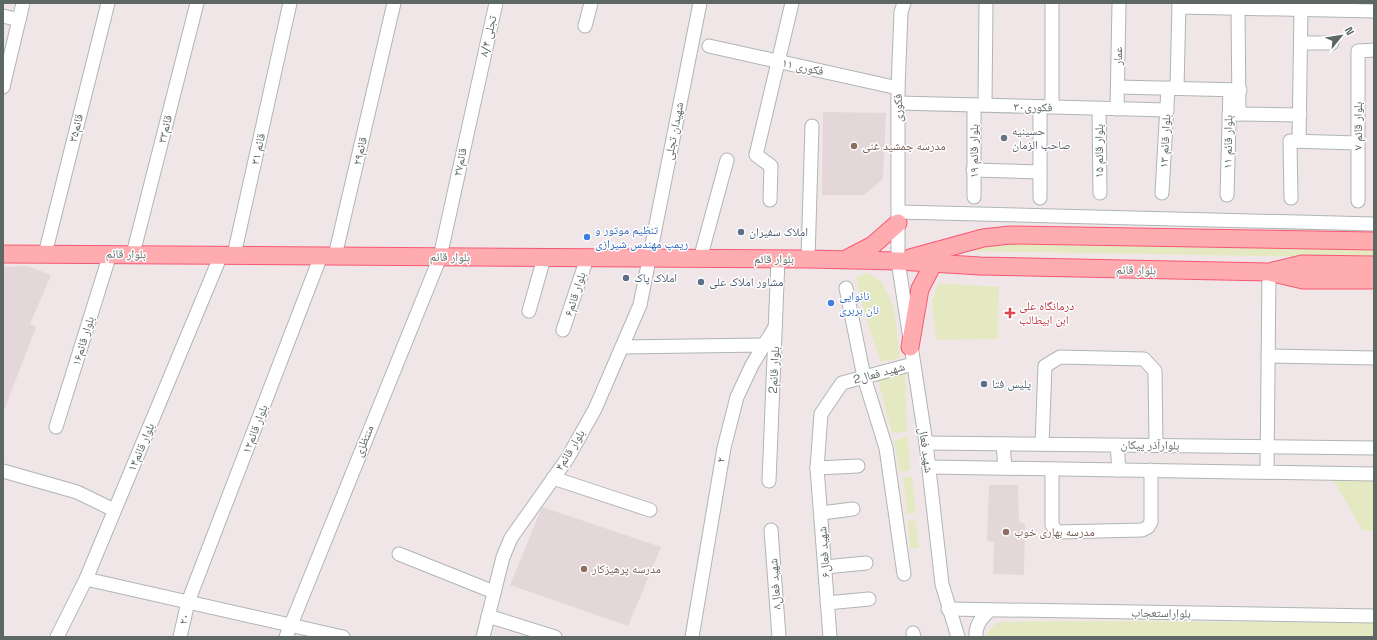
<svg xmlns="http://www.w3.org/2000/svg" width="1377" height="640" font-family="'Space Grotesk','Noto Naskh Arabic',sans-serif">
<rect width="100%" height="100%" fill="#f0e6e7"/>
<g fill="#e3d7d9">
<path d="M 823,112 L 886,113 L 883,179 L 864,195 L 822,195 Z"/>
<path d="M 28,266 L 51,275 L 30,324 L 36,327 L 3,413 L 3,267 Z"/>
<path d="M 989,485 L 1018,485 L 1019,522 L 1025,523 L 1024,575 L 993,574 L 994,542 L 987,541 Z"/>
<path d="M 542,507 L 661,547 L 628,626 L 510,585 Z"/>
</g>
<g fill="#e5e9c2">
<path d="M 985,242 L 1374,250 L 1374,258 L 965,251 Z"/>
<path d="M 868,273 L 882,282 L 894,308 L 900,358 L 881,362 L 864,313 L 856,277 Z"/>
<path d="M 938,283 L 999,287 L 998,339 L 936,340 L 932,301 Z"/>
<path d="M 905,374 L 907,432 L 892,433 L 878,380 Z"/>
<path d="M 908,436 L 910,470 L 900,472 L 894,441 Z"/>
<path d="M 1330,474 L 1374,474 L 1374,531 L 1362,530 Z"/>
<path d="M 912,476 L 916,513 L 907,514 L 903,478 Z"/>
<path d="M 915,520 L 919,548 L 910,549 L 908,521 Z"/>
<path d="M 1087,621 L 1374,623 L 1374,637 L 986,637 L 987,633 L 997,622 Z"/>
</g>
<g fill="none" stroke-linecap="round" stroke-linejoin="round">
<g stroke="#aeb6b4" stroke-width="15">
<g id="minor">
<path d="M 904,3 L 901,12 L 898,88 L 898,261 L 926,443 L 942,584 L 958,637"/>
<path d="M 1179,7 L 1374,11"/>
<path d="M 3,16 L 19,20"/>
<path d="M 585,26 L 591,3"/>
<path d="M 1301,43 L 1332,43"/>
<path d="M 709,46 L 898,88"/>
<path d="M 3,87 L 23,3"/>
<path d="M 1118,87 L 1240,90"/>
<path d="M 1177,88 L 1179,3"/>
<path d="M 898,103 L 1167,110"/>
<path d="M 974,105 L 974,197"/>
<path d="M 985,105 L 986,3"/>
<path d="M 1040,107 L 1040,198"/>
<path d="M 1052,107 L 1052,3"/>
<path d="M 1099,109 L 1100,193"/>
<path d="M 1117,109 L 1119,3"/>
<path d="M 1229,114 L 1239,114 L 1238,8"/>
<path d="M 1239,114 L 1300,115"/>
<path d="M 1299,141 L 1301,9"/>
<path d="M 973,170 L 1040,172"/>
<path d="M 1162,193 L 1168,88"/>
<path d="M 1227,195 L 1230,90"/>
<path d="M 1291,198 L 1290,141 L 1358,143"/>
<path d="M 770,200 L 771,166 L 756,155 L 792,3"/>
<path d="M 1358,201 L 1358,51 L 1374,50"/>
<path d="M 899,212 L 1374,224"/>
<path d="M 45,254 L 108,3"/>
<path d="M 133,254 L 197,3"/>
<path d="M 234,255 L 290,3"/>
<path d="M 335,256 L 394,3"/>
<path d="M 700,259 L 727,160"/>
<path d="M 808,259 L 812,126"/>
<path d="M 846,288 L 864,377 L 886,448 L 904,574"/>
<path d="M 529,311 L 544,258"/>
<path d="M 563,330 L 587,258"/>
<path d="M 622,347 L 765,345"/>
<path d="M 1268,356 L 1374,358"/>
<path d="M 56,427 L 110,254"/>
<path d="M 926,443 L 1374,448"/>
<path d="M 1003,444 L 1005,468"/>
<path d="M 1042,444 L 1045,366 L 1060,357 L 1144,359 L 1155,371 L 1156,445"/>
<path d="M 1117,445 L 1119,470"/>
<path d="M 929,467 L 1374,474"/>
<path d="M 817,468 L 858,466"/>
<path d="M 1052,469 L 1052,525 L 1057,532 L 1142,530 L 1148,527 L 1151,522 L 1151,470"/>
<path d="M 3,471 L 77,492 L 114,510"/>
<path d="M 1267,472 L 1269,272"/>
<path d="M 553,478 L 650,510"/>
<path d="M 769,481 L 778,259"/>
<path d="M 821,513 L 853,509"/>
<path d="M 771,530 L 779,637"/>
<path d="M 399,554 L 494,592"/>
<path d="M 825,567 L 866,563"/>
<path d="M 86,579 L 343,637"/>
<path d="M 827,603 L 869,599"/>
<path d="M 948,609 L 1374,616"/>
<path d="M 488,616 L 555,637"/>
<path d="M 913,633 L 914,637"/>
<path d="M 57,637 L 86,579 L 221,255"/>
<path d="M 180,637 L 188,602 L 321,256"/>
<path d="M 286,637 L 440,257 L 496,3"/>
<path d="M 483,637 L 503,557 L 511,538 L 567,459 L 595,409 L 640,305 L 700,3"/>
<path d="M 692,637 L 724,448 L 737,397 L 752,365 L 775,327"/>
<path d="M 830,637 L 817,468 L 821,414 L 842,383 L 913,364"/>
<path d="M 976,637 C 975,625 982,617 990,610"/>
</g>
</g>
<g stroke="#f85773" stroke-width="19">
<g id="major">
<path d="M 3,254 L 808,259 L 898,261 L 980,266 L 1269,272 L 1303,280 L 1374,280"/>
<path d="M 910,258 L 983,238 L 1010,235 L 1374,241"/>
<path d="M 846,259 L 873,245 L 898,223"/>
<path d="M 1273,271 L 1302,264 L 1374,265"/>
<path d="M 910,347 L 920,289 L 933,264"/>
</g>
</g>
<use href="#minor" stroke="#fff" stroke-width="13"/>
<use href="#major" stroke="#ffacb1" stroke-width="17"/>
</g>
<circle fill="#6b7280" stroke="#fff" stroke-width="1.5" cx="1004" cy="138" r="4"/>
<g fill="#8d6e63" stroke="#fff" stroke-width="1.5">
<circle cx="854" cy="146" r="4"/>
<circle cx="1006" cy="532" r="4"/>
<circle cx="584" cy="569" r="4"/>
</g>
<g fill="#5c6f8a" stroke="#fff" stroke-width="1.5">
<circle cx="741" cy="232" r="4"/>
<circle cx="626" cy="278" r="4"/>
<circle cx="701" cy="282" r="4"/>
<circle cx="984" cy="384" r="4"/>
</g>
<g fill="#3f7fe0" stroke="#fff" stroke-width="1.5">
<circle cx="587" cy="237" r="4"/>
<circle cx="831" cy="303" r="4"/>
</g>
<path fill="#e0444e" stroke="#fff" stroke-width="1.5" d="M1008 307h4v4h4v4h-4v4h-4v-4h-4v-4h4z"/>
<g text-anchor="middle" stroke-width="3" stroke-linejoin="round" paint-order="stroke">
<g font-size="12" fill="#5d6764" stroke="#fff">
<text transform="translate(488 36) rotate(-77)" y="4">۸/۴ تجلی</text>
<text transform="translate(1118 56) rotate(-89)" y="4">عمار</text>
<text transform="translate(803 67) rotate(12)" y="4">فکوری ۱۱</text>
<text transform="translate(1033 107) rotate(1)" y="4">فکوری۳۰</text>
<text transform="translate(898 108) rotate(-91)" y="4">فکوری</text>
<text transform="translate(1358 126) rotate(-90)" y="4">بلوار قائم ۷</text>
<text transform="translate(76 128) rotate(-76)" y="4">قائم۳۵</text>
<text transform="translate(165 129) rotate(-76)" y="4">قائم۳۳</text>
<text transform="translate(674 131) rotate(-79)" y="4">شهیدان تجلی</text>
<text transform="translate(1165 141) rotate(-87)" y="4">بلوار قائم ۱۳</text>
<text transform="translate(1228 142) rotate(-89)" y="4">بلوار قائم ۱۱</text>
<text transform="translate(258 149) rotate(-78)" y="4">قائم ۳۱</text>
<text transform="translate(360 151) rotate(-77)" y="4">قائم۲۹</text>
<text transform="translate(974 151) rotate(-90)" y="4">بلوار قائم ۱۹</text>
<text transform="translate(1099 151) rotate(-90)" y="4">بلوار قائم ۱۵</text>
<text transform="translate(460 162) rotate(-78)" y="4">قائم۲۷</text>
<text transform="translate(126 254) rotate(1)" y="4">بلوار قائم</text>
<text transform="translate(450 257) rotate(1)" y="4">بلوار قائم</text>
<text x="774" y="263">بلوار قائم</text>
<text transform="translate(1136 270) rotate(1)" y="4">بلوار قائم</text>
<text transform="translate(575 294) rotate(-72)" y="4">بلوار قائم۶</text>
<text transform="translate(83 341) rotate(-73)" y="4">بلوار قائم۱۶</text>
<text transform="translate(774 370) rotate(-87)" y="4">2بلوار قائم</text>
<text transform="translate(879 373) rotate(-15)" y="4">شهید فعال2</text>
<text transform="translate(255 429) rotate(-69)" y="4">بلوار قائم۱۲</text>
<text transform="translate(364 441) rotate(-68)" y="4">منتظزی</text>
<text transform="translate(1150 445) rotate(1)" y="4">بلوارآذر پیکان</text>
<text transform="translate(141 447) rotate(-67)" y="4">بلوار قائم۱۴</text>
<text transform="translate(570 450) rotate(-59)" y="4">بلوار قائم۴</text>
<text transform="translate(926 450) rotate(82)" y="4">شهید فعال</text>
<text transform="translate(721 460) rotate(-81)" y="4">۲</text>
<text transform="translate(824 552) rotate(-94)" y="4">شهید فعال۶</text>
<text transform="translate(775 584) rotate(-94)" y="4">شهید فعال۸</text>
<text transform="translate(1161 613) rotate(1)" y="4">بلواراستعجاب</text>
<text transform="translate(184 619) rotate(-77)" y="4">۲۰</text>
</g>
<g font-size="12" fill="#5b616d" stroke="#fff" text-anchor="start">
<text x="1012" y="135">حسینیه<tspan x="1012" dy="14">صاحب الزمان</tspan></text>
</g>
<g font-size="12" fill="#785e54" stroke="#fff" text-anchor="start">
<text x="862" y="150">مدرسه جمشید غنی</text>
<text x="1014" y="536">مدرسه بهاری خوب</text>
<text x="592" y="573">مدرسه پرهیزکار</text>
</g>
<g font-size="12" fill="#366cbe" stroke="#fff" text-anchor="start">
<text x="595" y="234">تنظیم موتور و<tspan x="595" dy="14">ریمپ مهندس شیرازی</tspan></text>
<text x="839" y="300">نانوایی<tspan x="839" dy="14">نان بربری</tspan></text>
</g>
<g font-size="12" fill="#4e5e75" stroke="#fff" text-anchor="start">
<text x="749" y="236">املاک سفیران</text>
<text x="634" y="282">املاک پاک</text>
<text x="709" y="286">مشاور املاک علی</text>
<text x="992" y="388">پلیس فتا</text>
</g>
<g font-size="12" fill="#be3a42" stroke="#fff" text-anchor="start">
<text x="1019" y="310">درمانگاه علی<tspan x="1019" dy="14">ابن ابیطالب</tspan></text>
</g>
</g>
<rect width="1377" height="640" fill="none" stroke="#5d6764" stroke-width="8"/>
<g transform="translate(1341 36) rotate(60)" stroke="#ffffff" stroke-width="3" paint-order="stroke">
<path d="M0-3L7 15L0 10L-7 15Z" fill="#5d6764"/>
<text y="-6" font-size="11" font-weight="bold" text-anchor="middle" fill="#5d6764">N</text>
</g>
</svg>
